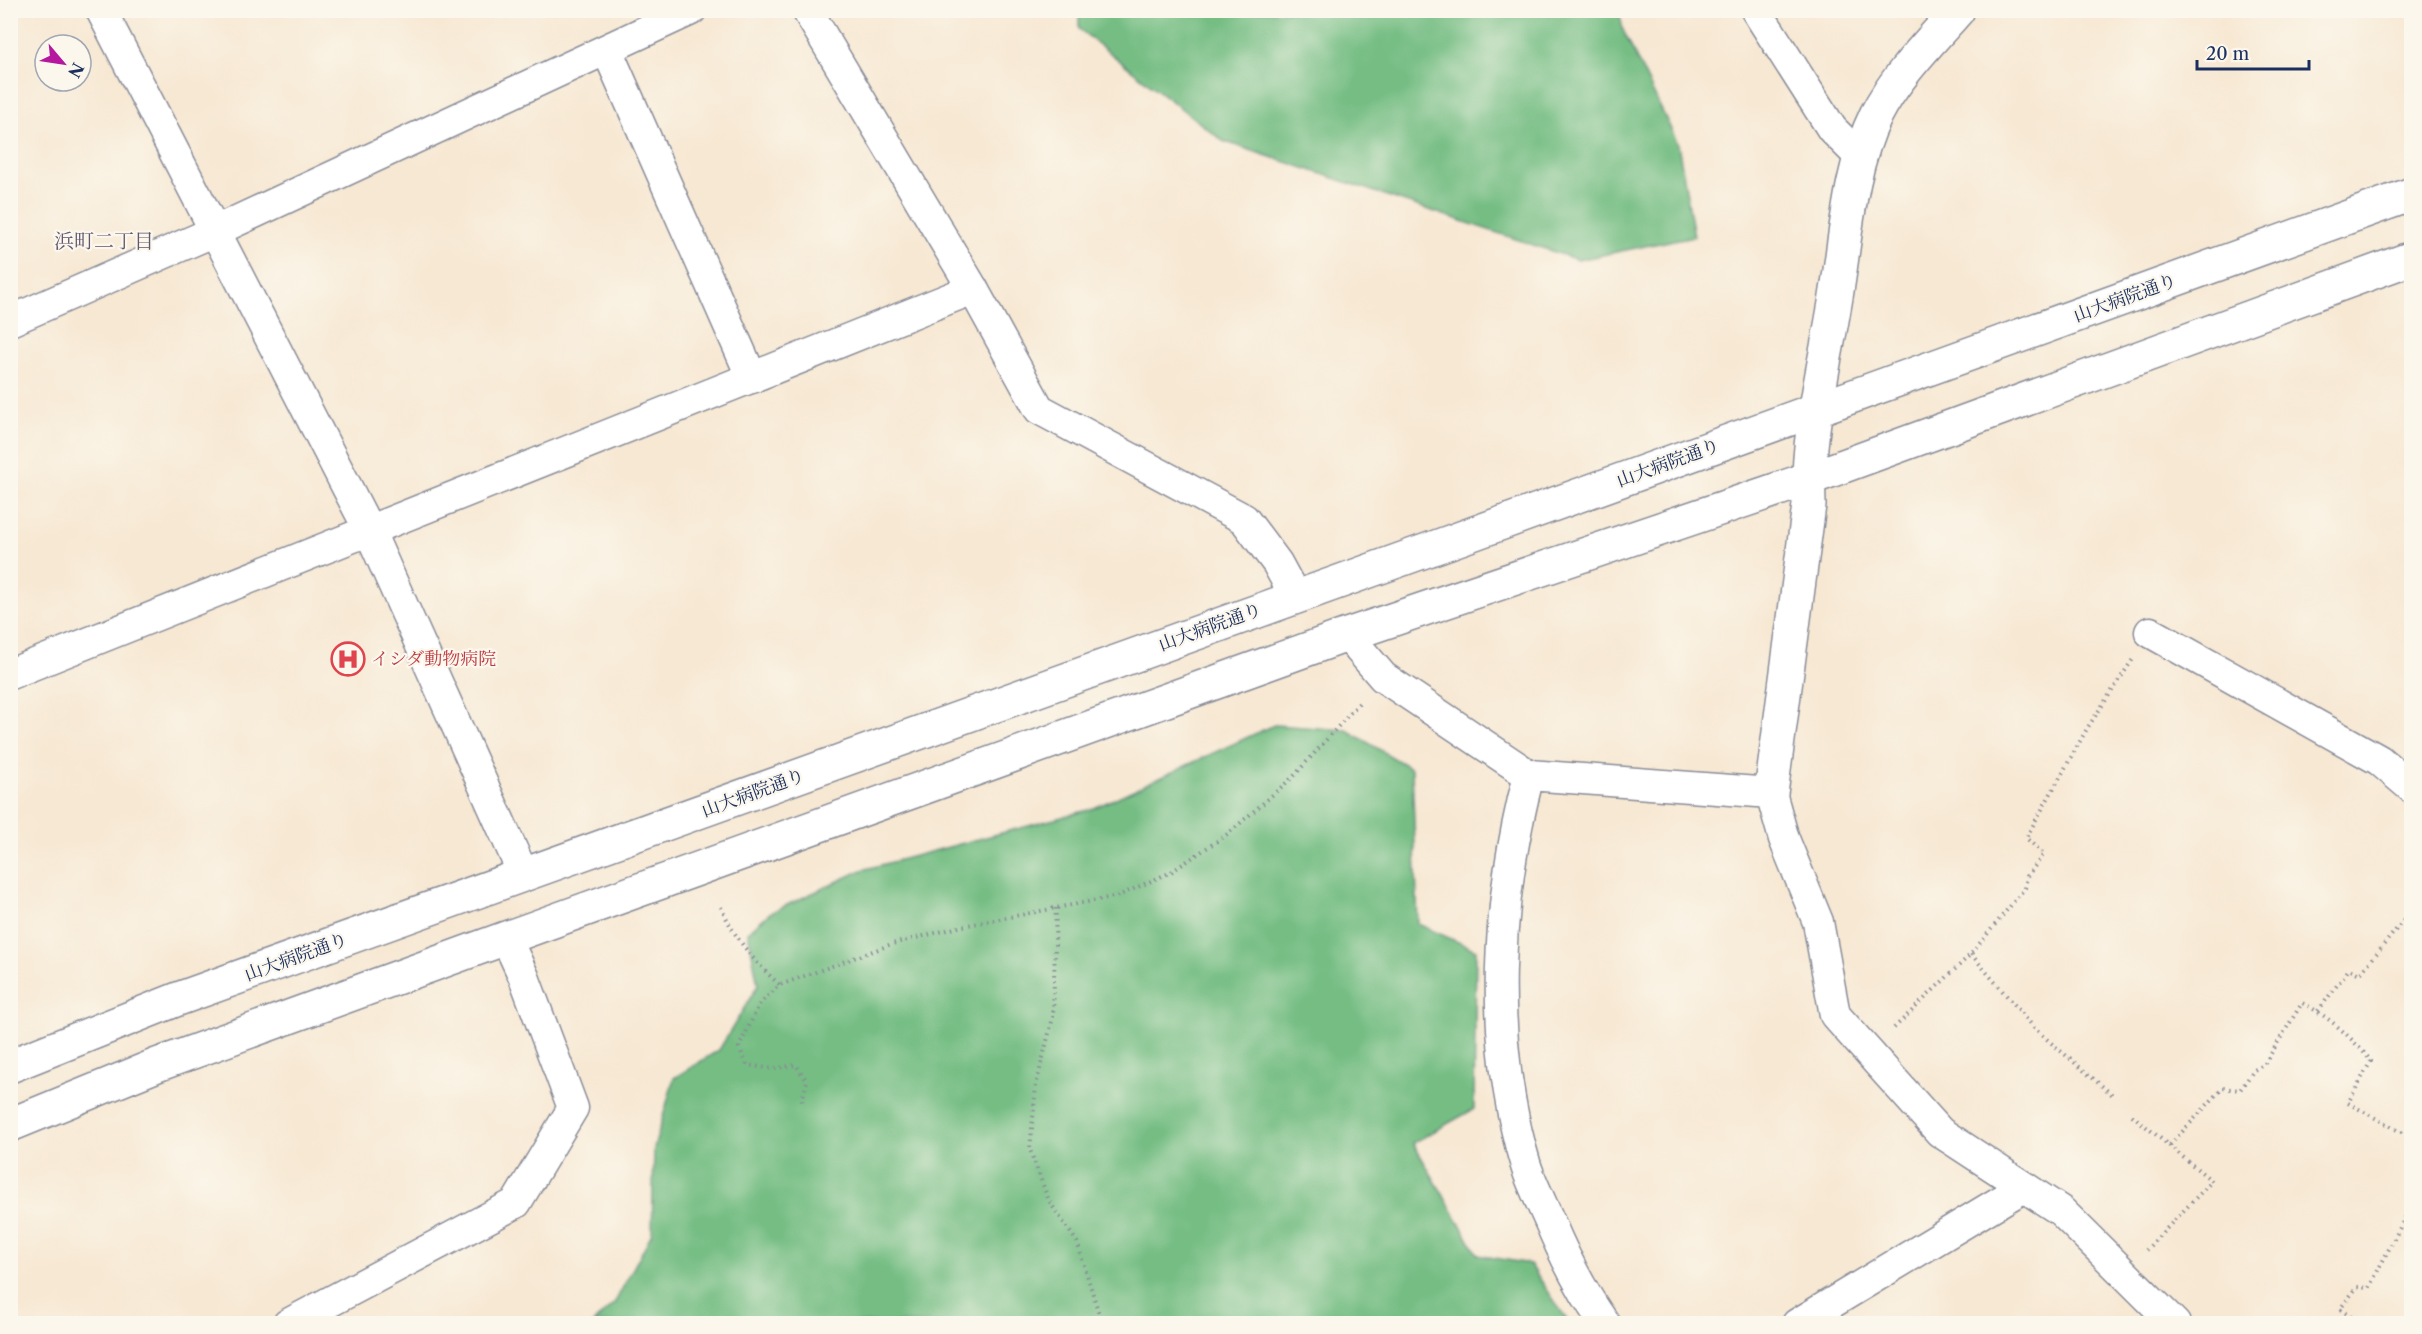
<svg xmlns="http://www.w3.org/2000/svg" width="2422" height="1334" font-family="'Libre Caslon Text','Noto Serif JP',serif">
<rect width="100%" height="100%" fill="#fbf7ec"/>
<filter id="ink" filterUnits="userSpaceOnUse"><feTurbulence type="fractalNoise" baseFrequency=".0167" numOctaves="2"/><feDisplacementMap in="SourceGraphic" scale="12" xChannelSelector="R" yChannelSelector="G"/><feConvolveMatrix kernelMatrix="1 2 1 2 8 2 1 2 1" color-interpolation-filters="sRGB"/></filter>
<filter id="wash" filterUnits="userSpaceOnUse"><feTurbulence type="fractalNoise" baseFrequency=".008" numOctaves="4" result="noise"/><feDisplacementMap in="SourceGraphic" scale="24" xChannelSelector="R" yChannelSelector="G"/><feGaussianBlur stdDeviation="1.35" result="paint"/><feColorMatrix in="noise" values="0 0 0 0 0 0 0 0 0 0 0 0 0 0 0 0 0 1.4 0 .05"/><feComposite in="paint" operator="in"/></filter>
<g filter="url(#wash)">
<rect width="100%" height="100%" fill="#f7e8d3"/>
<g fill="#74bd83" stroke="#487670" stroke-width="1.5">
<path d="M 1079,11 L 1619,11 L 1623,30 L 1678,144 L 1694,236 L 1578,260 L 1223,141 L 1079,29 Z"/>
<path d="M 1274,725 L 1347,730 L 1412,769 L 1418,924 L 1476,950 L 1474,1109 L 1413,1143 L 1478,1255 L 1530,1264 L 1569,1323 L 593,1323 L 614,1304 L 652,1233 L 654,1148 L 674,1078 L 719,1050 L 758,985 L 748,932 L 770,913 L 862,870 L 1092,809 Z"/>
</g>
</g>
<g filter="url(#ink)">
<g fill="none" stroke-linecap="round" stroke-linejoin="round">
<g stroke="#898c98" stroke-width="33">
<g id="minor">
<path d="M 101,10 L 369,530 L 524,876"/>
<path d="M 807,10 L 973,289 L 1039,409 L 1244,519 L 1277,563 L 1295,596"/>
<path d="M 1756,10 L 1832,129 L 1860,157"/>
<path d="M 607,50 L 752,378"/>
<path d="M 10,321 L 213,232 L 691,10"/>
<path d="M 2150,632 L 2379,760 L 2412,788"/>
<path d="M 1347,635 L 1383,677 L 1529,775"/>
<path d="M 10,674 L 973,289"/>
<path d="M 288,1324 L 516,1203 L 573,1108 L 524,977 L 506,938"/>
<path d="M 1605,1324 C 1582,1292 1564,1256 1549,1220 C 1541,1202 1532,1184 1526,1166 C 1488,1040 1496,901 1529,775 L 1771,793 L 1784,839 L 1818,922 L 1835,1015 L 1940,1132 L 2061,1211 L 2175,1324"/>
<path d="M 1797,1324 L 2024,1187"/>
</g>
</g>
<g stroke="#898c98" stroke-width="36">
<g id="tertiary">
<path d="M 1771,793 L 1809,505 C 1806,436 1825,365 1836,297 C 1846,237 1849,170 1876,115 C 1896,76 1929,43 1958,10"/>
<path d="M 10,1066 L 178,999 C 923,732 1668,464 2412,194"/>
<path d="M 10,1125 L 157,1065 L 506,938 L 1347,635 L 1808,479 L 2412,258"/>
</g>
</g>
<g stroke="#898c98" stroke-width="4" stroke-dasharray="1.5 4.5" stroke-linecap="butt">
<path d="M 721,907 C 735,939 755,963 780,985"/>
<path d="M 1056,908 L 1053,1017 L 1036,1085 L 1030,1150 L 1049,1201 L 1077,1242 L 1102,1324"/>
<path d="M 1971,954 L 2036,1030 L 2115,1097"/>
<path d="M 2318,1011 L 2349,969 L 2360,974 L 2412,910"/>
<path d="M 1894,1028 L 1971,954 L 2025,888 L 2027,876 L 2044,854 L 2026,838 L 2088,727 L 2133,659"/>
<path d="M 802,1101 L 807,1081 L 796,1065 L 773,1069 L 747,1065 L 739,1047 L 760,1003 L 780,985 L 892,944 L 963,926 L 1118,896 L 1171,872 L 1229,833 L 1294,776 L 1360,702"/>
<path d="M 2132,1115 L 2212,1181 L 2146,1250"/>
<path d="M 2170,1145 L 2223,1088 L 2240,1090 L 2254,1070 L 2264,1065 L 2302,1003 C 2329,1016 2352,1038 2371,1061 L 2348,1103 L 2412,1138"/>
<path d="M 2361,1324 L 2340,1309 L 2357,1287 L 2369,1288 L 2412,1204"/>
</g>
<use href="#minor" stroke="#fff" stroke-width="30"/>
<use href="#tertiary" stroke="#fff" stroke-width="33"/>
</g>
</g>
<defs>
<g id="hospital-ring" transform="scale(1.725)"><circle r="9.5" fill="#fbf7ec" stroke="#e0444e" stroke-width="1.5"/><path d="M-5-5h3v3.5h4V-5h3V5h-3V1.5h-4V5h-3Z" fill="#e0444e"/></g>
</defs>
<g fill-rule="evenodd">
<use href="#hospital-ring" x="348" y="659"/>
</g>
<g text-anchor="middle" stroke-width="4.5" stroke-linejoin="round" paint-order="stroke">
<g font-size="18" fill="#1b2f5e" stroke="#fbf7ec">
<text transform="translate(2125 298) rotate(-20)" y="6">山大病院通り</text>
<text transform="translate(1668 463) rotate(-20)" y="6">山大病院通り</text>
<text transform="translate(1210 627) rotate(-20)" y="6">山大病院通り</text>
<text transform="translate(753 793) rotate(-20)" y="6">山大病院通り</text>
<text transform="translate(296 957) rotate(-20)" y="6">山大病院通り</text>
</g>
<g font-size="18" fill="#be3a42" stroke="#fbf7ec" text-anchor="start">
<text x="371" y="665">イシダ動物病院</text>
</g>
<g font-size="20" fill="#62566f" stroke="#fbf7ec">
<text x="104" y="248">浜町二丁目</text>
</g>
</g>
<rect width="2422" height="1334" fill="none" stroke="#fbf7ec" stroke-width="36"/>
<g transform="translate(63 63) rotate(119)"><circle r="28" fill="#fbf7ec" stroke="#a1a7b3" stroke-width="1.5"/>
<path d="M0-4.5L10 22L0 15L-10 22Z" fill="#b5179e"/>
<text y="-9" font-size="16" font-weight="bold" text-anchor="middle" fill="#1b2f5e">N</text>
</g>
<path d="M2197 60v9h112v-9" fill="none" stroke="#1b2f5e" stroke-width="3"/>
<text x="2206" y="60" font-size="18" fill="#1b2f5e" stroke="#fbf7ec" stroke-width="4.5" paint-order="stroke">20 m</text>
</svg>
